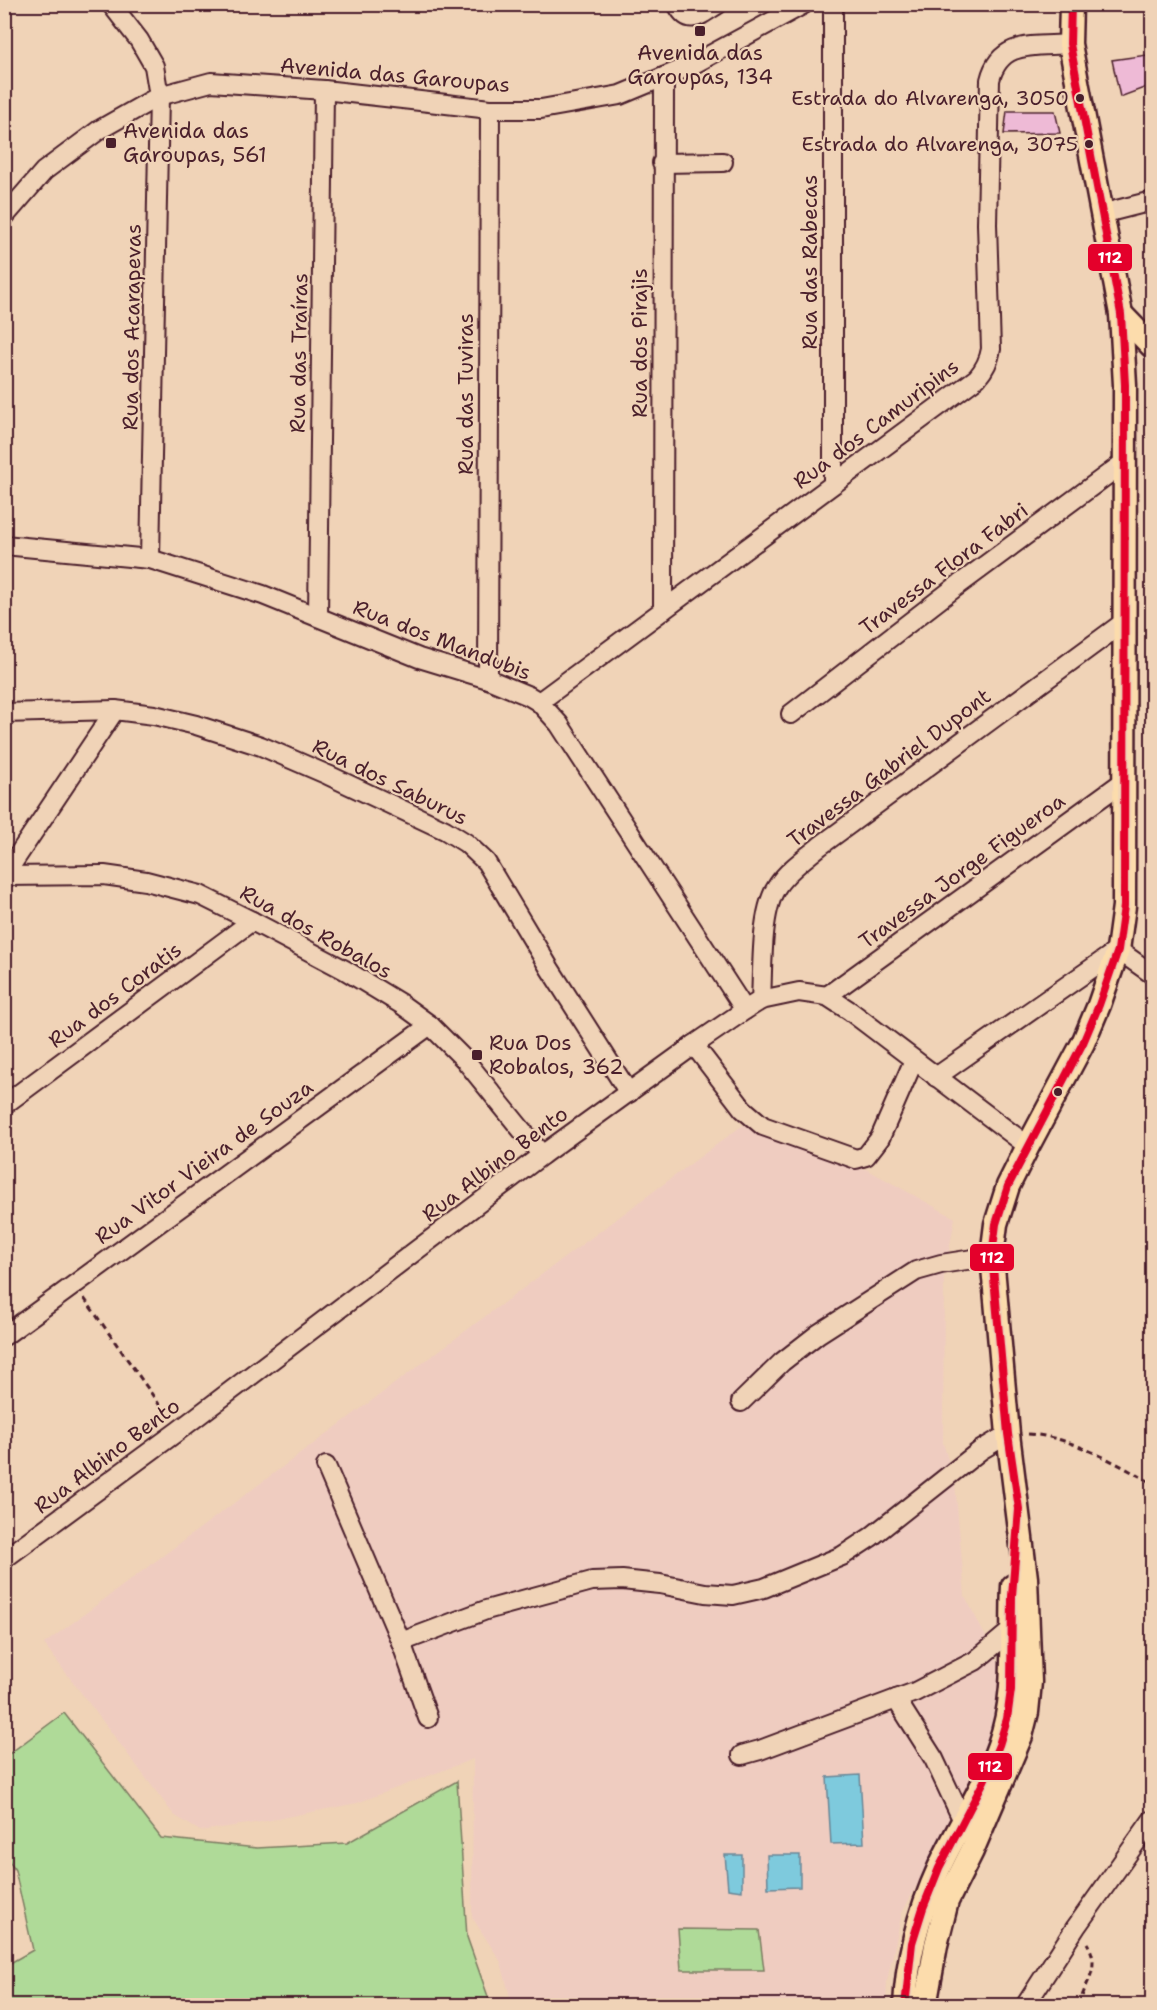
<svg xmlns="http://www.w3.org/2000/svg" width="1157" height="2010" font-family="'Shantell Sans',sans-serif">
<rect width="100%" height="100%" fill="#f0d3b7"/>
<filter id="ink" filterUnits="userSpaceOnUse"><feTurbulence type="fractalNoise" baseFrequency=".0167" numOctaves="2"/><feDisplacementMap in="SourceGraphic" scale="12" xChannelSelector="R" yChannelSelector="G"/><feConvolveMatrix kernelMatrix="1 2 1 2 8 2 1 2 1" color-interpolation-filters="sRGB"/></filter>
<g filter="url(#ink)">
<path fill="#efccc0" d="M 743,1125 L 868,1170 L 955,1218 L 944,1277 L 943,1443 L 955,1483 L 965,1596 L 1000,1665 L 1005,1694 L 984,1759 L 902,1913 L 887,1981 L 886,2005 L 512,2005 L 501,1962 L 472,1917 L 473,1759 L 357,1803 L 261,1822 L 200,1831 L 174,1815 L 44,1644 Z"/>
<g fill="#afda98" stroke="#7c7c62" stroke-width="1.5">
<path d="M 64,1713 L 161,1838 L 257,1848 L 347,1843 L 457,1781 L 467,1937 L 491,2005 L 5,2005 L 5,1966 L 33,1950 L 15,1870 L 5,1855 L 5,1757 Z"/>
<path d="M 678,1929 L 759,1930 L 764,1970 L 681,1970 Z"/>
</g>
<g fill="#7ecadd" stroke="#698696" stroke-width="1.5">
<path d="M 860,1775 L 864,1843 L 831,1844 L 827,1777 Z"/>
<path d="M 725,1855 L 742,1855 L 742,1891 L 728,1889 Z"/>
<path d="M 767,1855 L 800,1855 L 800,1887 L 768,1888 Z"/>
</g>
<g fill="#eebad6" stroke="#4a1f2b" stroke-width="1.5">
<path d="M 1147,55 L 1152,73 L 1152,85 L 1120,97 L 1112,60 Z"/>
<path d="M 1007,111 L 1055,111 L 1060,133 L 1004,134 Z"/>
</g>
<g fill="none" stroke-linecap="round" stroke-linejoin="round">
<g stroke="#4a1f2b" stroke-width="22">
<g id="minor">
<path d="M 111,4 L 139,40 L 154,66 L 159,96 L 150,559"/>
<path d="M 677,4 C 689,28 700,15 718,4"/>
<path d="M 833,4 L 833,484"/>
<path d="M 662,163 L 723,162"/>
<path d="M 1101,214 L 1152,201"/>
<path d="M 4,217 L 44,171 L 99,130 L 159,96 L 211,82 L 324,90 L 490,109 L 541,109 L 620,95 L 690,66 L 804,4"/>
<path d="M 4,545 L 150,559 L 263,595 L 419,658 L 488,679 L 529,696 L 539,702 L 559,724 L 745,1010"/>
<path d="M 663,610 L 664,77"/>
<path d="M 318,617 L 324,90"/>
<path d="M 488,679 L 490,109"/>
<path d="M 539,702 L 977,378 C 985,369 989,361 991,349 L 987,224 L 990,80 C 1000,39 1036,47 1070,44"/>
<path d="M 4,713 L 115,710 L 154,715 L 196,725 L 261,746 L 328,775 L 445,830 L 466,843 L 486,862 L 550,969 L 629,1093"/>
<path d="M 791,714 L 953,589 L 1126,461"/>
<path d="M 4,876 L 104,875 L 146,881 L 200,895 L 252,921 L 345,970 L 401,1004 L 430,1025 L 465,1060 L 542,1155"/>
<path d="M 4,876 L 115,710"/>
<path d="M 827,996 L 1124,781"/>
<path d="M 761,1000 C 763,968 760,910 778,885 C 789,869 806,858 820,846 L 1124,622"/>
<path d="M 694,1045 L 743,1109 L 763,1126 L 856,1159 L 866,1156 L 880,1138 L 914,1060"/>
<path d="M 936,1077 L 1118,950 L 1152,974"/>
<path d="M 4,1105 L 252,921"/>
<path d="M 4,1336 L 430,1025"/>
<path d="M 741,1402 L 782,1362 L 818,1334 L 916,1271 L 941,1264 L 992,1256"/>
<path d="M 326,1466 L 401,1642 L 486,1610 L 592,1581 L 622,1580 L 660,1584 L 705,1593 L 733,1595 L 764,1588 L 842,1556 L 871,1537 L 981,1450 L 1008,1434"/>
<path d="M 4,1559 L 178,1431 L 542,1155 L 694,1045 L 745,1010 L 761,1000 L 799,992 L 827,996 L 850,1011 L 1028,1146"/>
<path d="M 401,1642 L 428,1718"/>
<path d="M 896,1699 L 934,1759 L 963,1821"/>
<path d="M 742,1755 L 760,1750 L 915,1692 L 975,1661 L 1013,1629"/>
<path d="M 1025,2006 L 1076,1927 L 1152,1820"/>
</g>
</g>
<g stroke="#4a1f2b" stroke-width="27">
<g id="major">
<path d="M 1121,314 L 1152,346"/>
<path d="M 905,2006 C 907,1957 919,1912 939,1868 C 958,1827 984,1788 999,1745 C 1018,1693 1010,1639 1013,1586"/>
<path d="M 925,2006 L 936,1945 L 947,1901 L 972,1851 L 1021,1736 L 1027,1712 L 1030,1682 L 1026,1578 L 1008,1434 L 992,1256 L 996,1224 L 1008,1186 L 1028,1146 L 1083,1043 L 1099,1005 L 1118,950 L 1124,906 L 1125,385 L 1121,314 L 1070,44 L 1071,4"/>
</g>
</g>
<g stroke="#4a1f2b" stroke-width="3" stroke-dasharray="6 4.5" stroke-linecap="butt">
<path d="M 84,1298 L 168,1417"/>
<path d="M 1028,1434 C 1069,1436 1116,1463 1152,1483"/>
<path d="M 1079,2006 C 1085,1981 1102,1968 1087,1943"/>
</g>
<use href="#minor" stroke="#f0d3b7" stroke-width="18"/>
<use href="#major" stroke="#fcdcac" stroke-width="22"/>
<g stroke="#f0d3b7" stroke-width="12">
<path id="bus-1" d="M 905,2006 L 912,1943 L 923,1908 L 939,1868 L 984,1781 L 999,1745 L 1007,1719 L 1011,1690 L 1012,1596 L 1019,1509 L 1008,1434 L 992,1256 L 996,1224 L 1008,1186 L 1083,1043 L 1099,1005 L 1118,950 L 1124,906 L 1125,385 L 1121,314 L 1070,44 L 1071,4"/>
</g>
<use href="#bus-1" stroke="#e4002b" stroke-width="8"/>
</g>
</g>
<g fill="#4a1f2b" stroke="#f0d3b7" stroke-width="2">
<rect x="694" y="25" width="12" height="12" rx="3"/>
<circle cx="1080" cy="98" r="5"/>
<rect x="105" y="137" width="12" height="12" rx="3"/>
<circle cx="1089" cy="144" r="5"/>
<rect x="471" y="1049" width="12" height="12" rx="3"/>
<circle cx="1058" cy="1092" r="5"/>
</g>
<g text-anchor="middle" stroke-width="4.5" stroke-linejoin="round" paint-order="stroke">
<g font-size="20" fill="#4a1f2b" stroke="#f0d3b7" text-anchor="end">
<text x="1069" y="105">Estrada do Alvarenga, 3050</text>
<text x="1078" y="151">Estrada do Alvarenga, 3075</text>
</g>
<g font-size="21" fill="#4a1f2b" stroke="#f0d3b7" text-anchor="start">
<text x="700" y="60" text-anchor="middle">Avenida das<tspan x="700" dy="24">Garoupas, 134</tspan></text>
<text x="123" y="138">Avenida das<tspan x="123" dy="24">Garoupas, 561</tspan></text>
<text x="489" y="1050">Rua Dos<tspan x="489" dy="24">Robalos, 362</tspan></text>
</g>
<g font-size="21" fill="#4a1f2b" stroke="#f0d3b7">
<text transform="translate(395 75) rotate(5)" y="7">Avenida das Garoupas</text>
<text transform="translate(810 262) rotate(-90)" y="7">Rua das Rabecas</text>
<text transform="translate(132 327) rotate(-89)" y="7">Rua dos Acarapevas</text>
<text transform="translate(640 343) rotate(-90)" y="7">Rua dos Pirajis</text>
<text transform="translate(299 353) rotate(-89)" y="7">Rua das Traíras</text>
<text transform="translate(466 394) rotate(-90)" y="7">Rua das Tuviras</text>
<text transform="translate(876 424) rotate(-37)" y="7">Rua dos Camuripins</text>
<text transform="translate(944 569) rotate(-37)" y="7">Travessa Flora Fabri</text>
<text transform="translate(442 640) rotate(21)" y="7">Rua dos Mandubis</text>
<text transform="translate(889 768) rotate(-37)" y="7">Travessa Gabriel Dupont</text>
<text transform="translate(390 782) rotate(26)" y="7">Rua dos Saburus</text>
<text transform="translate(962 871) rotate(-36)" y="7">Travessa Jorge Figueroa</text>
<text transform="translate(316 932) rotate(29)" y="7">Rua dos Robalos</text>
<text transform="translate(115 995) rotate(-37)" y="7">Rua dos Coratis</text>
<text transform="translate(204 1162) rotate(-36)" y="7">Rua Vitor Vieira de Souza</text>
<text transform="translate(495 1164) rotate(-37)" y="7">Rua Albino Bento</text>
<text transform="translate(107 1456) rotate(-37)" y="7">Rua Albino Bento</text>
</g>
</g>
<g stroke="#f0d3b7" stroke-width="2">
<rect x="1087" y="243" width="46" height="29" rx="6" fill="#e4002b"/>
<rect x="969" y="1243" width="46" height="29" rx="6" fill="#e4002b"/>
<rect x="967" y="1752" width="46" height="29" rx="6" fill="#e4002b"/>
</g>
<g font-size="16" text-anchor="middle" font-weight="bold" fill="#fff">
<text x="1110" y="263">112</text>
<text x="992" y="1263">112</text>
<text x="990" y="1772">112</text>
</g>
<rect width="1157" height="2010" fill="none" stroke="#f0d3b7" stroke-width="24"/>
<rect x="12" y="12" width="1133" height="1986" fill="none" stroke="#4a1f2b" stroke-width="2" filter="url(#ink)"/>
</svg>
